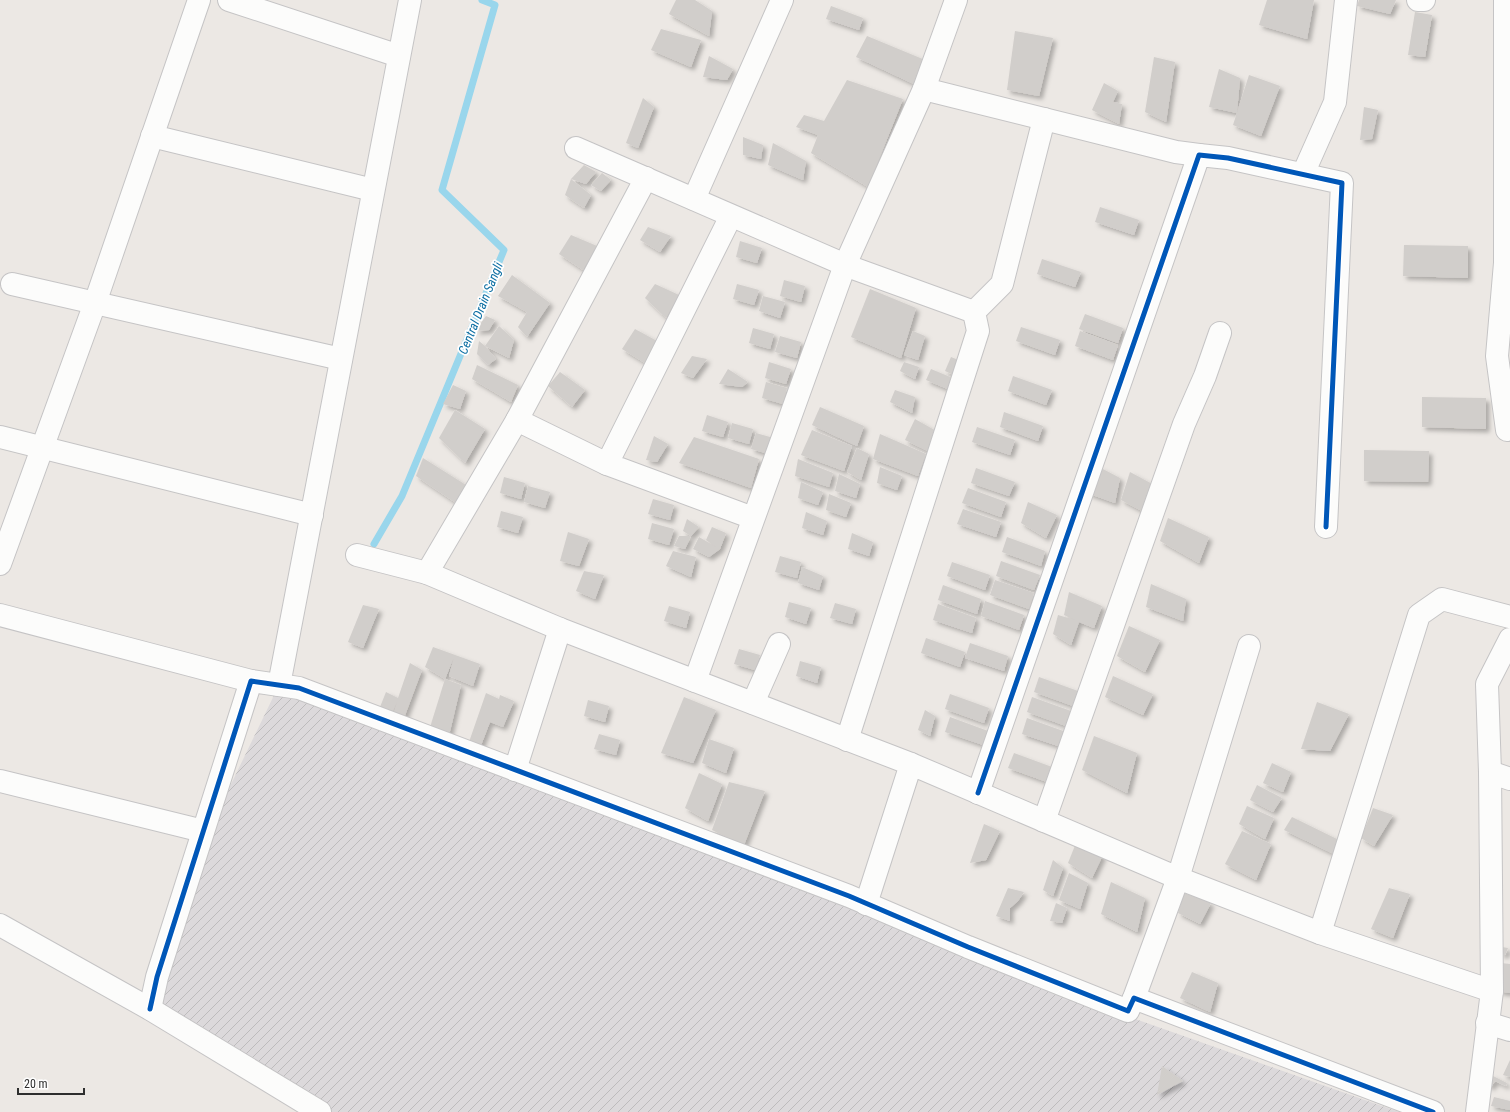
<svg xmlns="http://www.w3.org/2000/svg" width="1510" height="1112" font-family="'Roboto Condensed',sans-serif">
<defs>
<pattern id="industrial-furrows" width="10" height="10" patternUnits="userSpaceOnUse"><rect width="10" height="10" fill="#dcd9db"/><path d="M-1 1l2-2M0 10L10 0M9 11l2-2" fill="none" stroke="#bdbbbc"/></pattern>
<filter id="shadow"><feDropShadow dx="3.5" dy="3.5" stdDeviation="2" flood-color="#0004"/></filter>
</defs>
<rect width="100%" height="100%" fill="#ece8e4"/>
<path fill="url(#industrial-furrows)" d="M 279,685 L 1124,1015 L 1399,1112 L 315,1112 L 150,1009 L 192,865 Z"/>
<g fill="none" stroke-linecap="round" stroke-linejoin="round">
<path stroke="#99d6ec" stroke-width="7" d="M 374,544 L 402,496 L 504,250 L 442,190 L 495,5 L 482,0"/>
</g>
<g fill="#d1cecb" filter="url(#shadow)">
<path d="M 676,0 L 695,0 L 712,11 L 709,36 L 669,14 Z"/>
<path d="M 1267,0 L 1314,0 L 1307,39 L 1259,25 Z"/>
<path d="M 1359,0 L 1396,0 L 1390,14 L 1357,6 Z"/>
<path d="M 831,6 L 863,18 L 859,30 L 826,19 Z"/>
<path d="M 1415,12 L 1432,15 L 1425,57 L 1408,55 Z"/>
<path d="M 661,29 L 701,40 L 691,67 L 651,50 Z"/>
<path d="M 1015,31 L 1053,38 L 1039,96 L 1007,90 Z"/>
<path d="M 867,36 L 925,60 L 916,85 L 856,57 Z"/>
<path d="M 709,56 L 733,69 L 727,80 L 703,77 Z"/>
<path d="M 1154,57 L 1175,62 L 1166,122 L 1145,112 Z"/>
<path d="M 1219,69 L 1240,78 L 1237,113 L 1209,107 Z"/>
<path d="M 1249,75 L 1280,86 L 1261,136 L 1233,125 Z"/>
<path d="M 847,80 L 903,99 L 868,187 L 811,153 L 818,135 L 796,127 L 804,115 L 824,121 Z"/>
<path d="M 1104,83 L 1118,91 L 1113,102 L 1122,104 L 1119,124 L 1092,110 Z"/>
<path d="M 643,98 L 654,107 L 638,148 L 626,143 Z"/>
<path d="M 1364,107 L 1378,110 L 1372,139 L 1360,140 Z"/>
<path d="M 743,137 L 763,145 L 761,159 L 743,155 Z"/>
<path d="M 773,143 L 806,161 L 803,180 L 768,165 Z"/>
<path d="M 584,165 L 596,172 L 586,184 L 571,179 L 591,195 L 584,208 L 565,195 L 571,179 Z"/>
<path d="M 602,173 L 611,180 L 601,191 L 591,185 Z"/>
<path d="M 1100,207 L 1139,220 L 1134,235 L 1095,222 Z"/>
<path d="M 648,227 L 671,236 L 660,252 L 640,240 Z"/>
<path d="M 571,235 L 597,246 L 583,270 L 559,254 Z"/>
<path d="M 740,241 L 762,248 L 757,263 L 736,257 Z"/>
<path d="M 1404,245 L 1468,246 L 1468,278 L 1403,276 Z"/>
<path d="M 1042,259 L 1081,272 L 1075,287 L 1037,274 Z"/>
<path d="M 512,275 L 550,303 L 527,337 L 518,327 L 527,312 L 498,296 Z"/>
<path d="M 784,280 L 805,286 L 801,302 L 780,296 Z"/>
<path d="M 655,284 L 679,295 L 666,318 L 645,298 Z"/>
<path d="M 737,284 L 759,290 L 754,305 L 733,299 Z"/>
<path d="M 870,289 L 916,308 L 901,358 L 851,337 Z"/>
<path d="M 763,296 L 785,302 L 780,318 L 759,311 Z"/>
<path d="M 1085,314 L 1123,328 L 1118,343 L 1079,329 Z"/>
<path d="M 486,316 L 495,320 L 489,330 L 475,331 Z"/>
<path d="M 499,326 L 514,340 L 509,358 L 485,346 L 496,359 L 488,365 L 477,354 L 479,341 L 485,346 Z"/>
<path d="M 1021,327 L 1060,340 L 1055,355 L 1016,341 Z"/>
<path d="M 753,328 L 774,334 L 770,349 L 749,343 Z"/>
<path d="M 635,329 L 657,341 L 645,363 L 622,349 Z"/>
<path d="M 913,331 L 925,336 L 918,360 L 904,355 Z"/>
<path d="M 1080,331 L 1118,345 L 1113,360 L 1075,346 Z"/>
<path d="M 780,336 L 801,342 L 797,358 L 775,352 Z"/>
<path d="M 692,356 L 707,359 L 693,378 L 681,373 Z"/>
<path d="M 951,357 L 968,364 L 963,379 L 945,371 Z"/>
<path d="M 769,362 L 791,369 L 786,384 L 765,378 Z"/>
<path d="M 904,362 L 919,367 L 915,379 L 900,371 Z"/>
<path d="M 477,365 L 518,385 L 511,402 L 472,379 Z"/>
<path d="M 728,369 L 748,382 L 742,387 L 719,384 Z"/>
<path d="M 931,369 L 955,379 L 950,390 L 926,380 Z"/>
<path d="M 560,372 L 585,390 L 572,407 L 548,386 Z"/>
<path d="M 1013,376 L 1052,390 L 1046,405 L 1008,391 Z"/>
<path d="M 766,382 L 787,388 L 783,404 L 762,398 Z"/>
<path d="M 453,385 L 466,391 L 460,409 L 443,404 Z"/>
<path d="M 895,390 L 915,397 L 912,413 L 890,402 Z"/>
<path d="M 1422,397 L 1486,398 L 1486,429 L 1422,427 Z"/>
<path d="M 820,407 L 864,426 L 857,446 L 812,425 Z"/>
<path d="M 455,410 L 485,429 L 465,463 L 439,438 Z"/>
<path d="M 1004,412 L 1043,426 L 1038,441 L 1000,427 Z"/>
<path d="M 707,415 L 728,422 L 723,437 L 702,431 Z"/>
<path d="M 915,419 L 938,432 L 930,452 L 905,440 Z"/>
<path d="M 732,423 L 753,429 L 749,444 L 728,438 Z"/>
<path d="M 977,427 L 1015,440 L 1010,455 L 972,442 Z"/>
<path d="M 812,430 L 852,446 L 844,471 L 801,455 Z"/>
<path d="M 756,433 L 777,439 L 772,455 L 751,449 Z"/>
<path d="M 880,434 L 926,454 L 918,476 L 873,459 Z"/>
<path d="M 654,436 L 668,444 L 657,462 L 646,460 Z"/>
<path d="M 694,437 L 759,459 L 751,488 L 679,463 Z"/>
<path d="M 857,448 L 869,454 L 861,480 L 847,472 Z"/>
<path d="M 1364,450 L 1429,451 L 1428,482 L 1364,481 Z"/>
<path d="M 423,458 L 466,485 L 459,505 L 416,476 Z"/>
<path d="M 798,459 L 833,473 L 829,487 L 795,476 Z"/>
<path d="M 880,467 L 902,476 L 897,490 L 877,483 Z"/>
<path d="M 1099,467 L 1120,478 L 1115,503 L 1087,493 Z"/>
<path d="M 976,468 L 1015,482 L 1009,496 L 971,483 Z"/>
<path d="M 1130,472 L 1156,486 L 1146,513 L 1121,500 Z"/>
<path d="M 839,474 L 860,484 L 856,498 L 835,491 Z"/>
<path d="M 504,477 L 525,483 L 521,499 L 500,493 Z"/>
<path d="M 801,482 L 823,492 L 818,505 L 798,498 Z"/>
<path d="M 528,486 L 550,492 L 545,508 L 524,502 Z"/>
<path d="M 968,488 L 1006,502 L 1001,517 L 962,503 Z"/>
<path d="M 829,494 L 851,503 L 846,517 L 826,510 Z"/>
<path d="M 653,499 L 674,505 L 670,520 L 648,514 Z"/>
<path d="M 1028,502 L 1057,515 L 1046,538 L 1021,523 Z"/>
<path d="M 963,509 L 1001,522 L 996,537 L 957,524 Z"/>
<path d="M 501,511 L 523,517 L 518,533 L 497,527 Z"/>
<path d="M 806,512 L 827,521 L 823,535 L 802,528 Z"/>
<path d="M 1168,518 L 1209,537 L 1199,563 L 1160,541 Z"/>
<path d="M 687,519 L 699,527 L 691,536 L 683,531 Z"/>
<path d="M 652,523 L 674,529 L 669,545 L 648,539 Z"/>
<path d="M 712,527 L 726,533 L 720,549 L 709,557 L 693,549 L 699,537 L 716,547 L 706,540 Z"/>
<path d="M 568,532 L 589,539 L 579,566 L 560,561 Z"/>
<path d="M 852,533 L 873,542 L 869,556 L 848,549 Z"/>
<path d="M 679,536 L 691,536 L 685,549 L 674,546 Z"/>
<path d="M 1007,537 L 1045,551 L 1041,566 L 1002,552 Z"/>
<path d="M 673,551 L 696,557 L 691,577 L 666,566 Z"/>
<path d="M 780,556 L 801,562 L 797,578 L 775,572 Z"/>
<path d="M 1001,561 L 1040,575 L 1034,590 L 996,576 Z"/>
<path d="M 952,562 L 990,575 L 985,590 L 947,576 Z"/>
<path d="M 802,567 L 823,576 L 819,590 L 798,583 Z"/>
<path d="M 584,571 L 604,575 L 595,599 L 576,591 Z"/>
<path d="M 995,580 L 1034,593 L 1029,609 L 990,595 Z"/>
<path d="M 1151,584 L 1186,599 L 1183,621 L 1146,607 Z"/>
<path d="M 943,585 L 981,599 L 977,614 L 938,600 Z"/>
<path d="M 1069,592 L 1102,606 L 1094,628 L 1079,622 L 1071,645 L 1053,634 L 1058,615 L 1075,620 L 1064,615 Z"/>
<path d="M 985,601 L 1024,615 L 1019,630 L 981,616 Z"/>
<path d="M 789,602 L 811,608 L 806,624 L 785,617 Z"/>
<path d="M 835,603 L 856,609 L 852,624 L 830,618 Z"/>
<path d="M 938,604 L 976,618 L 972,633 L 933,620 Z"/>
<path d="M 363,605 L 379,609 L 363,648 L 348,642 Z"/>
<path d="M 669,606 L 690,612 L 686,628 L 664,621 Z"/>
<path d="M 1129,626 L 1160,640 L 1145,672 L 1117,656 Z"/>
<path d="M 926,638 L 965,652 L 960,667 L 921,653 Z"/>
<path d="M 970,643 L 1008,656 L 1004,671 L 965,658 Z"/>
<path d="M 433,647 L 480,664 L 473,686 L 449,676 L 454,657 L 445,679 L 425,667 Z"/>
<path d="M 739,649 L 760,655 L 755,670 L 734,664 Z"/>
<path d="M 800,661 L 821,667 L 817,683 L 796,676 Z"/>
<path d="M 410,663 L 422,670 L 404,718 L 393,715 L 397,702 L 390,718 L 378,712 L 386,692 L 398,698 Z"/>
<path d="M 1113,676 L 1153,694 L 1143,715 L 1105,697 Z"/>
<path d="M 1039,677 L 1078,691 L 1073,706 L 1034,692 Z"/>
<path d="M 445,679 L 461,685 L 447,744 L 427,737 Z"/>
<path d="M 486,693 L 499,699 L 500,695 L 514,701 L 503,727 L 490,722 L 480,748 L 469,742 Z"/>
<path d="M 950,694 L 989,708 L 984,723 L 945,709 Z"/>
<path d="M 684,697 L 716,710 L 693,763 L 661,753 Z"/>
<path d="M 1032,697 L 1071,711 L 1066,726 L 1027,712 Z"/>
<path d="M 588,700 L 609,706 L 605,722 L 584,716 Z"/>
<path d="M 1317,702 L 1349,714 L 1330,751 L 1301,749 Z"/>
<path d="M 925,710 L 935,716 L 930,736 L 918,730 Z"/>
<path d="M 950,717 L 988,731 L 983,745 L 945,732 Z"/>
<path d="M 1027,718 L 1066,732 L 1061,747 L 1022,734 Z"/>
<path d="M 599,734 L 620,740 L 616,755 L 594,749 Z"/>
<path d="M 1094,736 L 1137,753 L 1127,793 L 1082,770 Z"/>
<path d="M 709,739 L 734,748 L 726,773 L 702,763 Z"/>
<path d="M 1014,753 L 1052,767 L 1047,782 L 1008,768 Z"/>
<path d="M 1272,763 L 1291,772 L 1283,792 L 1263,783 Z"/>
<path d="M 699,773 L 722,784 L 708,821 L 685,808 Z"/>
<path d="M 729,782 L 765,791 L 744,845 L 712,830 Z"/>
<path d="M 1257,785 L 1282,798 L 1273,812 L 1250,800 Z"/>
<path d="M 1247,806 L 1274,818 L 1265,839 L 1239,824 Z"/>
<path d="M 1373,808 L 1393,815 L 1374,846 L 1361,838 Z"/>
<path d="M 1292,817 L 1343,842 L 1336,855 L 1284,830 Z"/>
<path d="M 984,824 L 1000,831 L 986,860 L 970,863 Z"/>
<path d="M 1242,831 L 1271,844 L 1256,880 L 1225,864 Z"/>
<path d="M 1076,843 L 1103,855 L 1092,878 L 1068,863 Z"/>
<path d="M 1053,860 L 1063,868 L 1053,896 L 1043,890 Z"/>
<path d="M 1069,873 L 1088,883 L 1080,909 L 1059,900 Z"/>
<path d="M 1111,882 L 1145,898 L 1137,932 L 1101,914 Z"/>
<path d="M 1008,888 L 1024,892 L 1018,901 L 1010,908 L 1010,921 L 996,916 Z"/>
<path d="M 1389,888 L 1410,894 L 1393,938 L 1371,929 Z"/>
<path d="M 1184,893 L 1211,903 L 1200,924 L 1178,913 Z"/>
<path d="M 1056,903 L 1067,908 L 1062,923 L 1050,921 Z"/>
<path d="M 1502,947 L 1508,948 L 1505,955 L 1500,954 Z"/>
<path d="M 1501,963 L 1510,964 L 1510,993 L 1498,991 Z"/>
<path d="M 1192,972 L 1218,983 L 1210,1012 L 1180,998 Z"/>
<path d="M 1510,1060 L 1510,1077 L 1503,1075 Z"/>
<path d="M 1162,1066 L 1183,1081 L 1157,1095 Z"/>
<path d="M 1491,1075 L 1507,1083 L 1506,1086 L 1495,1081 L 1491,1087 L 1486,1084 Z"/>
<path d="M 1494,1097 L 1510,1101 L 1510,1110 L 1491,1106 Z"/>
</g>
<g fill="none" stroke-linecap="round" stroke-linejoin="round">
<g stroke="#c5c4c5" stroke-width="24">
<g id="minor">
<path d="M 229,0 L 399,56"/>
<path d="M 1418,0 L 1424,0"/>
<path d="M 1505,0 L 1505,263 L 1510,266"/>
<path d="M 924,89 L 956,0"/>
<path d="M 152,136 L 373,190"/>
<path d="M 576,148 L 850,267 L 974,312"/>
<path d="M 1303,174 L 1335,102 L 1346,0"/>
<path d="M 694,199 L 782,0"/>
<path d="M 731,216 L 607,464 L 753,518"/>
<path d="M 1505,263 L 1497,356 L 1507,430"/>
<path d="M 12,284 L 341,359"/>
<path d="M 974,312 L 1002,284 L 1044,119"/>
<path d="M 517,420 L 646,178"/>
<path d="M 0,437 L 312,515"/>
<path d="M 357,555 L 427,573 L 517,420 L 607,464"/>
<path d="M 0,564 L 95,303 L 199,0"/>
<path d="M 427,573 L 560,629"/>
<path d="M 0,615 L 251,681"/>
<path d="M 695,681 L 845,265 L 924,89 L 1176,152 L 1199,155"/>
<path d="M 279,685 L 410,0"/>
<path d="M 753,703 L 779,644"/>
<path d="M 847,740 L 978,331 L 974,312"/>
<path d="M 515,770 L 560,629 L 911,764"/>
<path d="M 1490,772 L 1487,684 L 1510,639"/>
<path d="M 0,781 L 203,831"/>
<path d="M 978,793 L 1199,155 L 1228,158 L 1342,183 L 1326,527"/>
<path d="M 1044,821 L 1184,424 L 1205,376 L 1220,333"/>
<path d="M 866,904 L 911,764 L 1178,878 L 1249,646"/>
<path d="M 0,925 L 150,1009 L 320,1112"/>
<path d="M 1320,933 L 1419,615 L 1442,599 L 1510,617"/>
<path d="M 1492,991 L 1490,772 L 1510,779"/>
<path d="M 1134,998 L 1178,878 L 1320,933 L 1492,991 L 1477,1112"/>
<path d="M 150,1009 L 157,977 L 251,681 L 299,688 L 849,896 L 968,947 L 1128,1011 L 1134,998 L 1433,1112"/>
<path d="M 1487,1023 L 1510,1030"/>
</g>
</g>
<use href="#minor" stroke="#fcfcfb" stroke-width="22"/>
<g stroke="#fff" stroke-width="8">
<g id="cycleway">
<path d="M 978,793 L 1199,155 L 1228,158 L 1342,183 L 1326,527"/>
<path d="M 150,1009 L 157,977 L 251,681 L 299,688 L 849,896 L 968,947 L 1128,1011 L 1134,998 L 1433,1112"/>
</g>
</g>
<use href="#cycleway" stroke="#0057b8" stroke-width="5"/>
</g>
<g text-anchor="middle" stroke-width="3.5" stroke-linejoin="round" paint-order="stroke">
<g font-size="13" font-style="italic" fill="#0d6fa3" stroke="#fff">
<text transform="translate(480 308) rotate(-68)" y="5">Central Drain Sangli</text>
</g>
</g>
<path d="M18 1088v6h66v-6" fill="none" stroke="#2e2e2e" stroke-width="2"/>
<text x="24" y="1088" font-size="12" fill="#2e2e2e" stroke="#ffffff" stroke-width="3" paint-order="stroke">20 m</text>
</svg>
